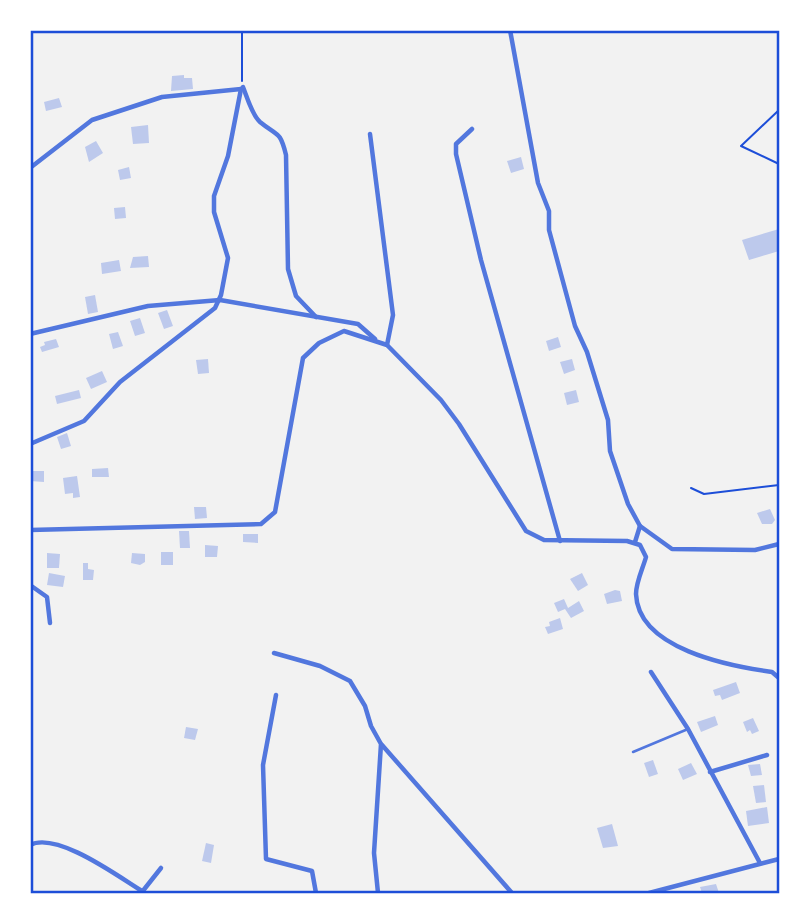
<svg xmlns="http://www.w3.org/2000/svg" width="809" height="923" font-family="'Fira Sans',sans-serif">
<rect width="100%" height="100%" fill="#f2f2f2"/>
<g fill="#bdc9ec">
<path d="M 184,75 L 184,78 L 192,78 L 193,89 L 171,91 L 172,76 Z"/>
<path d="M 59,98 L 62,107 L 46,111 L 44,102 Z"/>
<path d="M 148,125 L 149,143 L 133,144 L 131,127 Z"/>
<path d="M 96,141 L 103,153 L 89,162 L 85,147 Z"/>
<path d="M 521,157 L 524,169 L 511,173 L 507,161 Z"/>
<path d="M 129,167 L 131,178 L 120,180 L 118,170 Z"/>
<path d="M 125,207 L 126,218 L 115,219 L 114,208 Z"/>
<path d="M 779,229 L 779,251 L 749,260 L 742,240 Z"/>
<path d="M 148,256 L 149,267 L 130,268 L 133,257 Z"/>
<path d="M 119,260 L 121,271 L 102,274 L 101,263 Z"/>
<path d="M 95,295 L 98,312 L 88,314 L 85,297 Z"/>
<path d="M 167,310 L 173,326 L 164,329 L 158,313 Z"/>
<path d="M 140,318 L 145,333 L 135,336 L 130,321 Z"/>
<path d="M 118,332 L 123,346 L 113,349 L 109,334 Z"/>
<path d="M 558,337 L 561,347 L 549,351 L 546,341 Z"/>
<path d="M 56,339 L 59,347 L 42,352 L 40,347 L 45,345 L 44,342 Z"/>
<path d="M 208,359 L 209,373 L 198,374 L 196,360 Z"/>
<path d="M 572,359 L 575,370 L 564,374 L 560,362 Z"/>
<path d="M 102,371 L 107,382 L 91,389 L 86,378 Z"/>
<path d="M 79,390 L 81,398 L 57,404 L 55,396 Z"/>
<path d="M 576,390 L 579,402 L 567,405 L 564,393 Z"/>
<path d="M 67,433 L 71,446 L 61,449 L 57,437 Z"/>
<path d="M 108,468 L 109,477 L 92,477 L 92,469 Z"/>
<path d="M 30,471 L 44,471 L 44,482 L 30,481 Z"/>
<path d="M 77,476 L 80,497 L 73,498 L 73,493 L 65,494 L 63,478 Z"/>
<path d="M 194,507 L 206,507 L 207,518 L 195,519 Z"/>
<path d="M 770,509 L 775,520 L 772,524 L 762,524 L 757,513 Z"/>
<path d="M 179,531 L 189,531 L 190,548 L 180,548 Z"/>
<path d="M 243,534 L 258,534 L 258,543 L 243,542 Z"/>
<path d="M 205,545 L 218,546 L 217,557 L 205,557 Z"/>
<rect x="161" y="552" width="12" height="13"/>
<path d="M 47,553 L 60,554 L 59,568 L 47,568 Z"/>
<path d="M 132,553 L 145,554 L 145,562 L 140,565 L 131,563 Z"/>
<path d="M 83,563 L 88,563 L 88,569 L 94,570 L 93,580 L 83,580 Z"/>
<path d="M 49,573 L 65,576 L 63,587 L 47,585 Z"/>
<path d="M 582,573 L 588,585 L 578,591 L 570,579 Z"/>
<path d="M 615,590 L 620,591 L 622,601 L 607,604 L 604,594 Z"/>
<path d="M 564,599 L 568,608 L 579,601 L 584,611 L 571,618 L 565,609 L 558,612 L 554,603 Z"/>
<path d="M 560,618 L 563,629 L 548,634 L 545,627 L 550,626 L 549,622 Z"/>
<path d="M 736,682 L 740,693 L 722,700 L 720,695 L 715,696 L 713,690 Z"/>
<path d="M 715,716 L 718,725 L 701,732 L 697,722 Z"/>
<path d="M 753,718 L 759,731 L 752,734 L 750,730 L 747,732 L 743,722 Z"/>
<path d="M 186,727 L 198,729 L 195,740 L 184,738 Z"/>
<path d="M 653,760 L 658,774 L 649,777 L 644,763 Z"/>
<path d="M 691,763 L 697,774 L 683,780 L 678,769 Z"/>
<path d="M 760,764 L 762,775 L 751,776 L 748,765 Z"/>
<path d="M 764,785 L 766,802 L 756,803 L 753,786 Z"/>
<path d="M 767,807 L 769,823 L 748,826 L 746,811 Z"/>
<path d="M 612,824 L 618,846 L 603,848 L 597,828 Z"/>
<path d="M 206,843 L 214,845 L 211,863 L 202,861 Z"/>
<path d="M 716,884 L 719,893 L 702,893 L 700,887 Z"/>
</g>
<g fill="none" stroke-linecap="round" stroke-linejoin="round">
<g stroke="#1d4ed8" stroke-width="2">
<path d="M 242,30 L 242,81"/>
<path d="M 779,110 L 741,146 L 779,164"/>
<path d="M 691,488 L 704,494 L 779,485"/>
</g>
<path stroke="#5277de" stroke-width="2.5" d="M 633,752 L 688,729"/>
<g stroke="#5277de" stroke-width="4.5">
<path d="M 510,30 L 538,183 L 549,211 L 549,230 L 575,326 L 587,352 L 608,420 L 610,451 L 628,504 L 640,526 L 635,542"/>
<path d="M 243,87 C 247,97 252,115 260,122 C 277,136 280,130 286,155 L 288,269 L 296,296 L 316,317"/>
<path d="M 472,129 L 456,144 L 456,154 L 481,260 L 560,541"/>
<path d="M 370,134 L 393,315 L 387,345"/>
<path d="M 30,168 L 92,120 L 162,97 L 241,89"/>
<path d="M 30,334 L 148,306 L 220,300 L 358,324 L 375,339"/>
<path d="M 30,444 L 84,421 L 120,382 L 215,308 L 221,295 L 228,258 L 214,212 L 214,196 L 228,156 L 241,89"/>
<path d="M 640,526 L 672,549 L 755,550 L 779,544"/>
<path d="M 30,530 L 261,524 L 275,512 L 303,358 L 319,343 L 344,331 L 387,345 L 441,400 L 459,424 L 526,531 L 544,540 L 627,541 L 640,545 L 646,557 C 643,568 636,582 636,594 C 638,649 729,666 772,672 L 779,678"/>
<path d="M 30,585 L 47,597 L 50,623"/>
<path d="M 274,653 L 320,666 L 350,681 L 365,706 L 371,726 L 381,744 L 374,853 L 378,893"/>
<path d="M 651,672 L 688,729 L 760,863"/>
<path d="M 276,695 L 263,765 L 266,859 L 312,871 L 316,893"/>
<path d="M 382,745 L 512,893"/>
<path d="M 710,772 L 767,755"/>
<path d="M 30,845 C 57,831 119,877 142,891"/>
<path d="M 142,892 L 161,868"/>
<path d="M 649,893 L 779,859"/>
</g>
</g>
<rect width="809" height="923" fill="none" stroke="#ffffff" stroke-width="63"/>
<rect x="32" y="32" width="746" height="860" fill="none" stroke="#1d4ed8" stroke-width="2.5"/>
</svg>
